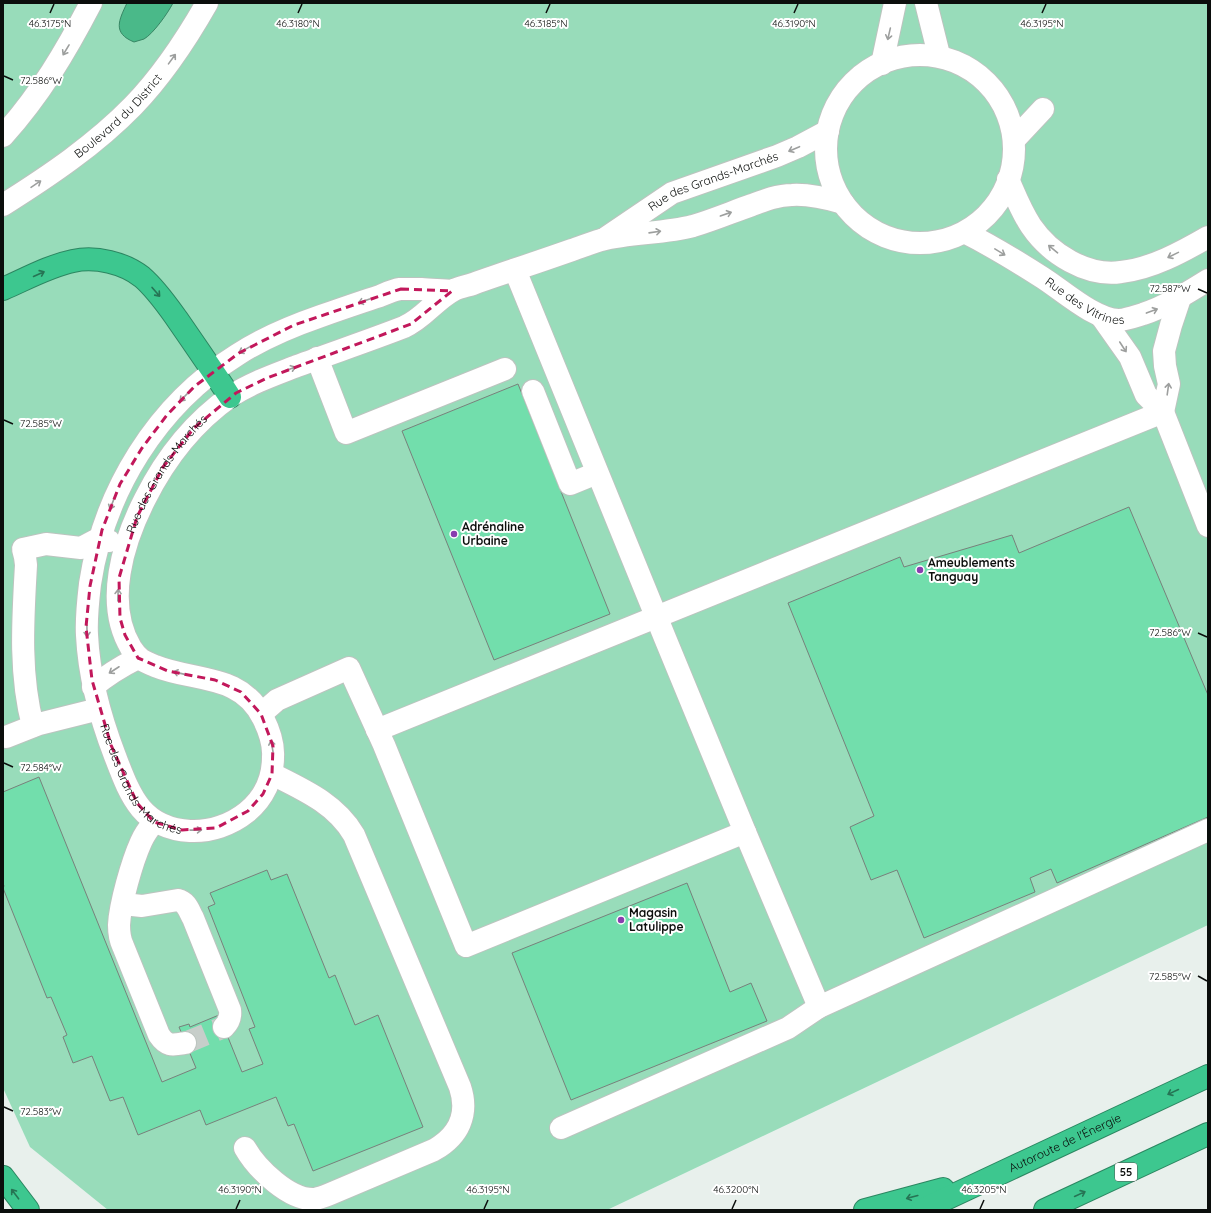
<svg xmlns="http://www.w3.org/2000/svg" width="1211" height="1213" font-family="Quicksand,sans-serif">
<rect width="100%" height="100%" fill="#e8f0ec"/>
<path fill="#98dcba" d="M 3,3 L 1208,3 L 1208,925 L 607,1210 L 108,1210 L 30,1147 L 3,1088 Z"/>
<path fill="#4ab989" stroke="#378664" d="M 127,3 L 173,3 C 168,13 153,34 144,39 C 141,40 137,41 134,42 C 112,33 119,20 127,3 Z"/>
<g fill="#72deac" stroke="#78807b">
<path d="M 518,384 L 610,614 L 494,660 L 402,431 Z"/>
<path d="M 1129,507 L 1208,695 L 1208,817 L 1057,883 L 1051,869 L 1030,878 L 1035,892 L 924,938 L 897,870 L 871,880 L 850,827 L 874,816 L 788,603 L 900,557 L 904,567 L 1012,535 L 1019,553 Z"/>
<path d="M 39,777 L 162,1082 L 196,1068 L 179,1027 L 189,1024 L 190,1027 L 219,1015 L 242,1072 L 263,1064 L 249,1029 L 255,1027 L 208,907 L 215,904 L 210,893 L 267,870 L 271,880 L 287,874 L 329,978 L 335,975 L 355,1025 L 378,1015 L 423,1127 L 313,1171 L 294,1124 L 288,1126 L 276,1097 L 206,1125 L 200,1110 L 138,1135 L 123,1097 L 110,1101 L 92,1056 L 73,1063 L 63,1037 L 67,1035 L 51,997 L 47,998 L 3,888 L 4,886 L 3,883 L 3,792 Z"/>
<path d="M 687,883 L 730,992 L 751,983 L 767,1021 L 571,1100 L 512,953 Z"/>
</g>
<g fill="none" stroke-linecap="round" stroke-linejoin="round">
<path stroke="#c7ceca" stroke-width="22" stroke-dasharray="22 11" stroke-linecap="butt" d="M 185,1043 L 224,1027"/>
<g stroke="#bcc4bf" stroke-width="24">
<g id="minor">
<path d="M 926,3 L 939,55"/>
<circle cx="920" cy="149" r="94"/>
<path d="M 882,64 L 895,3"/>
<path d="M 3,136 C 40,95 66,51 91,3"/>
<path d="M 1014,140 L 1043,109"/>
<path d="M 1008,179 C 1015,195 1021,211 1031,226 C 1050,254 1087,277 1121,272 C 1151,269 1182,252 1208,237"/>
<path id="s1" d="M 3,205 C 49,176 95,145 133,106 C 163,75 186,40 207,3"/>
<path id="s2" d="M 966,233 C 992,246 1018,262 1043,278 C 1062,290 1096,321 1120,320 C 1128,319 1136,316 1143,314 C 1167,306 1187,293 1208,280"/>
<path id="s3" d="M 607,237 L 672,193 L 777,156 L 798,147 L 828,131"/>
<path id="s4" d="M 452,291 C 441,290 431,290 421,289 C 417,289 403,289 400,289 C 393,290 387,293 380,296 C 361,302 341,309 321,316 C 292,326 263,338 237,355 C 157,405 104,491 90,584 C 88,601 86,618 87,635 C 89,677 100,717 115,756 C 130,795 141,828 190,831 C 210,832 231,825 247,812 C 264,798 273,778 273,757 C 274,743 269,730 263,718 C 241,673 194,682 155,666 C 143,661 138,659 131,648 C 104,603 123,542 145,499 C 165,459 194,422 231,396 C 251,383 274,375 297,366 C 332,353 368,341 404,327 C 423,319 435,300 454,290 C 460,287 467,286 473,284 C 486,279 499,275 513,270 C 532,264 552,257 572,250 C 581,247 591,243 601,240 C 631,232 663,234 693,226 C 713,220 732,212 752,205 C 765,200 778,195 792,195 C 809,194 826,198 843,203"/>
<path d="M 1101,316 L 1130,357 L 1146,395 L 1163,412 L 1208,526"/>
<path d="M 317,358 L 346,433 L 505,369"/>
<path d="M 533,391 L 570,484 L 597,473"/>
<path d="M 1163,412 L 1169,384 L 1165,366 L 1164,351 L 1171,325 L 1180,298"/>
<path d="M 93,687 C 108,674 120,667 138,658"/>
<path d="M 261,714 L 277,700 L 349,668 L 384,745 L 466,946 L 745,832 L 665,638 L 515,270"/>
<path d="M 33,726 C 19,674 23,618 26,565 L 25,557 L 23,549 L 46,544 L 81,548 L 100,538 L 109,541"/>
<path d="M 377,730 L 1163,412"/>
<path d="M 6,737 L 39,724 L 99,709"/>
<path d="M 154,822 C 149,828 144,835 141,842 C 132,862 120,904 119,925 C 119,932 120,940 123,946 L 159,1035 C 167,1047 173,1045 185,1043"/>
<path d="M 745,832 L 819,1007"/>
<path d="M 123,904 L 142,906 L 178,900 C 187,902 189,911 193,918 L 230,1010 C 231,1017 229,1022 224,1027"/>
<path d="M 561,1128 L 788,1028 L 819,1007 L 1208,830"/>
<path d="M 245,1148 C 257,1169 290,1201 315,1199 C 320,1198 325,1196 330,1194 L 434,1150 C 459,1136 469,1114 460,1087 L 354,835 C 336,804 304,790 272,774"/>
</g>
</g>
<g stroke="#2c8661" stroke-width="24">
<g id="highway">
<path d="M 3,289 C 26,279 49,266 73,261 C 96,256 124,263 142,277 C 156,289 167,305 177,319 C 195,345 213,371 230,397"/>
<path d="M 3,1177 L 28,1210"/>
<path d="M 865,1210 L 943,1189"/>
<path id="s5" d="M 922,1210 L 1208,1076"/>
<path d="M 1045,1210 L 1208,1134"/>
</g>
</g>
<use href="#minor" stroke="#fff" stroke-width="22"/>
<use href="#highway" stroke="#3dc78f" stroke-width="22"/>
</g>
<defs><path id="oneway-shaft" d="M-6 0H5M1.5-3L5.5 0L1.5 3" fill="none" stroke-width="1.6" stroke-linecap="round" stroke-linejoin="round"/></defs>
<g stroke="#9d9f9e">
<use href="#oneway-shaft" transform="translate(889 34) rotate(103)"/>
<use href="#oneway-shaft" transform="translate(66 50) rotate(121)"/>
<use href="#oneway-shaft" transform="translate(172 59) rotate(-54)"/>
<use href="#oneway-shaft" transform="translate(794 149) rotate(157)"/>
<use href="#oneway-shaft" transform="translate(36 184) rotate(-34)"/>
<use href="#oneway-shaft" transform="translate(726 214) rotate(-19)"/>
<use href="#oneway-shaft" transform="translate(655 232) rotate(-8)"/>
<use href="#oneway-shaft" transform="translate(1053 249) rotate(-140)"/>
<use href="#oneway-shaft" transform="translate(1000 252) rotate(31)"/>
<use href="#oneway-shaft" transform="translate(1173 255) rotate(154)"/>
<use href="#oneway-shaft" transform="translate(364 301) rotate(161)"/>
<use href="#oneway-shaft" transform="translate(1152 311) rotate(-20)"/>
<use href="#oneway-shaft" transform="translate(1123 347) rotate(57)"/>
<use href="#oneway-shaft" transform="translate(244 350) rotate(151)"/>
<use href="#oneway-shaft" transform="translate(290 369) rotate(-21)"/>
<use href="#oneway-shaft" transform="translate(1168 389) rotate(-82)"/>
<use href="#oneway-shaft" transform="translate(184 397) rotate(134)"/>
<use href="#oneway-shaft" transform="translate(112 504) rotate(111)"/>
<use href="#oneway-shaft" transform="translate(118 595) rotate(-88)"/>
<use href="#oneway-shaft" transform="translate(87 631) rotate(89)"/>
<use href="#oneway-shaft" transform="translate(114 670) rotate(147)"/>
<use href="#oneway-shaft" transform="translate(179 673) rotate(-167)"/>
<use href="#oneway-shaft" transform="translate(272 746) rotate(-100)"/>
<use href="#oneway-shaft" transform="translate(196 830) rotate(-1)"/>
</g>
<g stroke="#267454">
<use href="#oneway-shaft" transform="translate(39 274) rotate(-24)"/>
<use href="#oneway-shaft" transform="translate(156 292) rotate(49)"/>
<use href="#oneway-shaft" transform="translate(1173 1092) rotate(155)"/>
<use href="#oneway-shaft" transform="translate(15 1194) rotate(-127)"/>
<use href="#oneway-shaft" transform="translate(1080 1194) rotate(-25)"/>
<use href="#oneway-shaft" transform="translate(912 1197) rotate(165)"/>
</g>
<path fill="none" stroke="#c2185b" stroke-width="3" stroke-dasharray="8 5" stroke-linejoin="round" d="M 401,289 L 452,291 L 411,324 L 267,378 L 236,393 L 194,428 L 163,467 L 137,517 L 119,578 L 120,618 L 125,635 L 138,658 L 168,671 L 215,680 L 241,692 L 261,714 L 273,746 L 272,774 L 263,794 L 248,811 L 216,828 L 182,830 L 154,822 L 137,803 L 111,745 L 92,680 L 86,627 L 90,586 L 102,530 L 120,484 L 142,448 L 167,415 L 195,386 L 239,353 L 294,325 Z"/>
<path fill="none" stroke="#0b0e0c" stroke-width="1.5" d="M 50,13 L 54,4M 298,13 L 302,4M 546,13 L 550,4M 794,13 L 798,4M 1042,13 L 1046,4M 4,76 L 13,80M 1198,289 L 1207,293M 4,420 L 13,424M 1198,633 L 1207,637M 4,763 L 13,767M 1198,976 L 1207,981M 4,1107 L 13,1111M 236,1209 L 240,1200M 484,1209 L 488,1200M 732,1209 L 736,1200M 980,1209 L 984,1200"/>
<g fill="#883daf" stroke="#fff" stroke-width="1.5">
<circle cx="454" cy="534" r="4"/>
<circle cx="920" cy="570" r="4"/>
<circle cx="621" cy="920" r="4"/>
</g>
<g text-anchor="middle" stroke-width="4" stroke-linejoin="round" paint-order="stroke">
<rect fill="#fff" stroke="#545655" stroke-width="1" x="1115" y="1163" width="22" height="18" rx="3"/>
<g font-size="11" font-weight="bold" fill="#0b0e0c">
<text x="1126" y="1176">55</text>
</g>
<g font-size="12" fill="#0b0e0c" stroke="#fff">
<text dy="4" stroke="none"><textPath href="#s1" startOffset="146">Boulevard du District</textPath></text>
<text dy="4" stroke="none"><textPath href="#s3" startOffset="121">Rue des Grands-Marchés</textPath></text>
<text dy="4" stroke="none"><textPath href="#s2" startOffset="138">Rue des Vitrines</textPath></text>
<text dy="4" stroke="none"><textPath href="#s4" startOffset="1308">Rue des Grands-Marchés</textPath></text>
<text dy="4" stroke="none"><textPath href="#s4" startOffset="721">Rue des Grands-Marchés</textPath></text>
<text dy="4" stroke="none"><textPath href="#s5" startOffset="158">Autoroute de l'Énergie</textPath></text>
</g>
<g font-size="12" font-weight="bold" fill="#0b0e0c" stroke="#fff" text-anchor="start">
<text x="462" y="531">Adrénaline<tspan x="462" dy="14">Urbaine</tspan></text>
<text x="928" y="567">Ameublements<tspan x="928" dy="14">Tanguay</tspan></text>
<text x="629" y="917">Magasin<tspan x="629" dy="14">Latulippe</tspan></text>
</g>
</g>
<g font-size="10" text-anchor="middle" fill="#0b0e0c" stroke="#fff" stroke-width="4" stroke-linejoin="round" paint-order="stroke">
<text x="50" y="27">46.3175°N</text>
<text x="298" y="27">46.3180°N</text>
<text x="546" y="27">46.3185°N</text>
<text x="794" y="27">46.3190°N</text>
<text x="1042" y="27">46.3195°N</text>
<text x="41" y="84">72.586°W</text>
<text x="1170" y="292">72.587°W</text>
<text x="41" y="427">72.585°W</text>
<text x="1170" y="636">72.586°W</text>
<text x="41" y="771">72.584°W</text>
<text x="1170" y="980">72.585°W</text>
<text x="41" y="1115">72.583°W</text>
<text x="240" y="1193">46.3190°N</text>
<text x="488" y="1193">46.3195°N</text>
<text x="736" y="1193">46.3200°N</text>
<text x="984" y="1193">46.3205°N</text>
</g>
<rect width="1211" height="1213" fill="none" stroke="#0b0e0c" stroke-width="8"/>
</svg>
